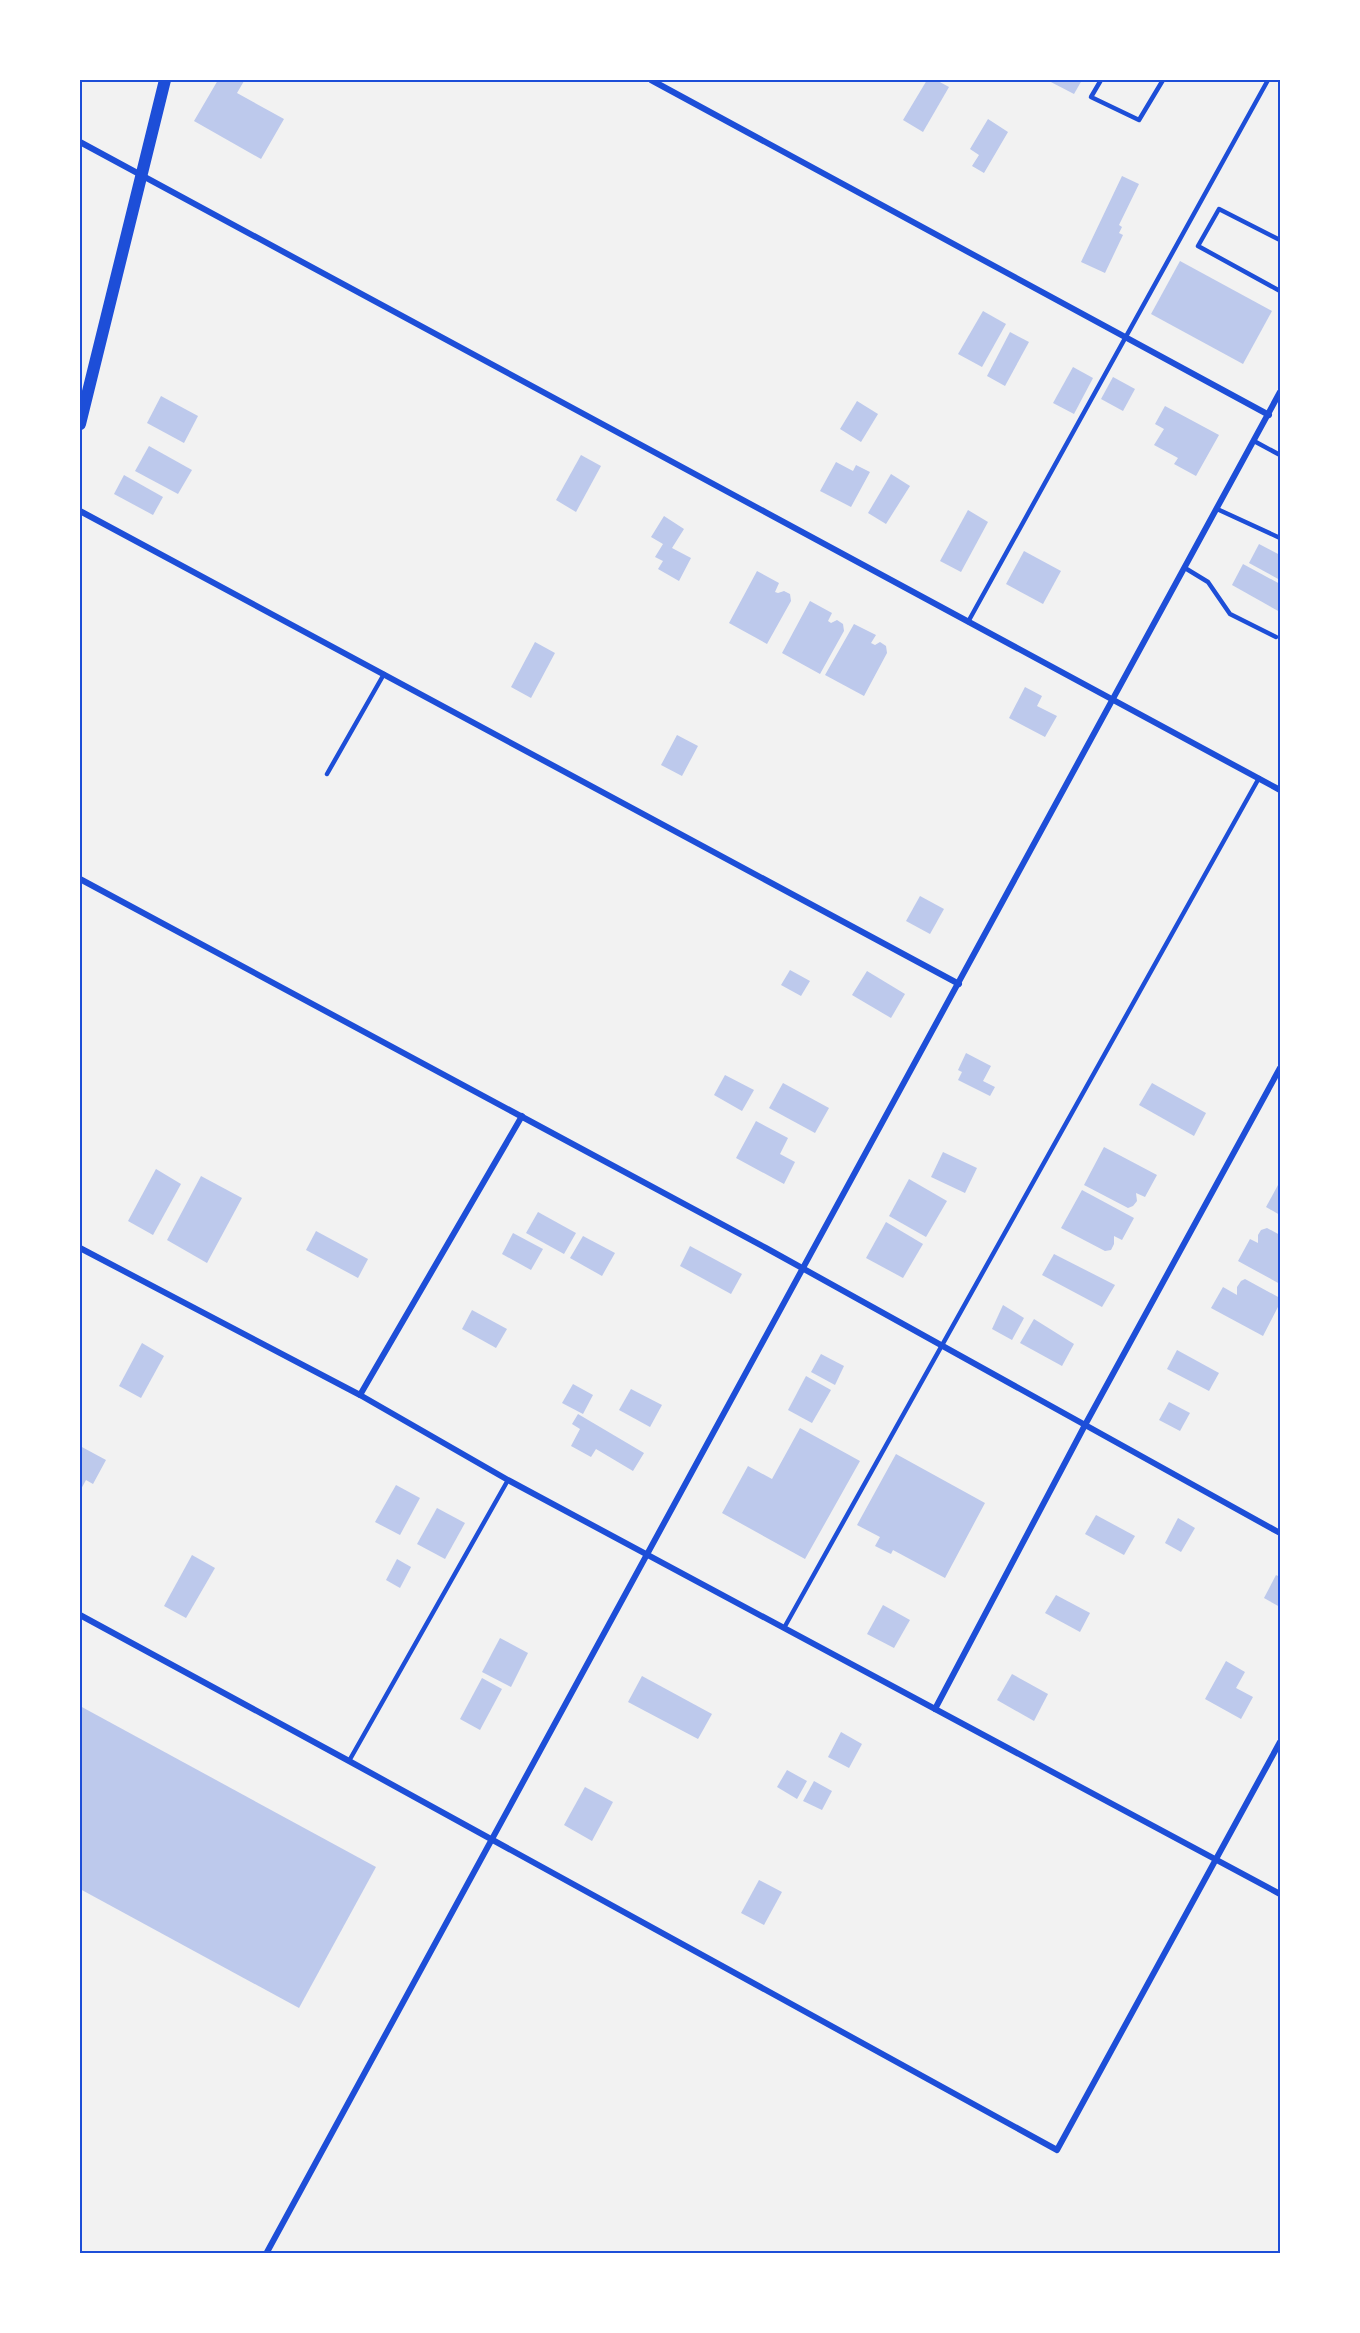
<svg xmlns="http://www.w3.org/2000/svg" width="1360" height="2333" font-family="'Public Sans',sans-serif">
<rect width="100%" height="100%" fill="#f2f2f2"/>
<g fill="#bdc9ec">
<path d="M 218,80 L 244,81 L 237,93 L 284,119 L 261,159 L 194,121 Z"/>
<path d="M 927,80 L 936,80 L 949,87 L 923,132 L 903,120 Z"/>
<path d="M 1047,80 L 1082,80 L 1074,94 Z"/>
<path d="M 988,119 L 1008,132 L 984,173 L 972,166 L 979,155 L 970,149 Z"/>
<path d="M 1122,176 L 1139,184 L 1119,225 L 1122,227 L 1119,233 L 1123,235 L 1105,273 L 1081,262 Z"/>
<path d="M 1180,261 L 1272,311 L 1243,364 L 1151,314 Z"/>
<path d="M 983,311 L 1006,324 L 982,367 L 958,354 Z"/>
<path d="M 1010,332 L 1029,342 L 1005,386 L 987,376 Z"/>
<path d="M 1073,367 L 1093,378 L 1074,414 L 1053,403 Z"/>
<path d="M 1113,377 L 1135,389 L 1123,411 L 1101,399 Z"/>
<path d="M 161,396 L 198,416 L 184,443 L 147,423 Z"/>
<path d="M 857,401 L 878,414 L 861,442 L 840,429 Z"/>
<path d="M 1165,406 L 1219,435 L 1196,476 L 1174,464 L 1178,458 L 1154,445 L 1164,429 L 1155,424 Z"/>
<path d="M 149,446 L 192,470 L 178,494 L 135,471 Z"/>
<path d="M 581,455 L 601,466 L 576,512 L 556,500 Z"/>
<path d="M 836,462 L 853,471 L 856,465 L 870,472 L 851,507 L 820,491 Z"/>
<path d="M 891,474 L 910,486 L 886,524 L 868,513 Z"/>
<path d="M 124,475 L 163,497 L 153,515 L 114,494 Z"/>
<path d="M 968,510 L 988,522 L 961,572 L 940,561 Z"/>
<path d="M 664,516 L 684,529 L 672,548 L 691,558 L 679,581 L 658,569 L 663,561 L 655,557 L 663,544 L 651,537 Z"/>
<path d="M 1259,544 L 1280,555 L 1280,580 L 1249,563 Z"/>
<path d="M 1024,551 L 1061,571 L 1043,604 L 1006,584 Z"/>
<path d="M 1243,564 L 1280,584 L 1280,612 L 1232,585 Z"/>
<path d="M 757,571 L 779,583 L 775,592 L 778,593 L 784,591 L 790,594 L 791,601 L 767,644 L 729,623 Z"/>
<path d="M 810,601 L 832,613 L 828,621 L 831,623 L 837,620 L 843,624 L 844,631 L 820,674 L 782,653 Z"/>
<path d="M 854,624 L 876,635 L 871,643 L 875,645 L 880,642 L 886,646 L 887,653 L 864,696 L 825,675 Z"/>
<path d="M 535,642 L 555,653 L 531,698 L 511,687 Z"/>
<path d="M 1025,687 L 1042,696 L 1037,706 L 1057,716 L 1045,737 L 1009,718 Z"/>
<path d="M 677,735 L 698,746 L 682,776 L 661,765 Z"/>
<path d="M 920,896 L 944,909 L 930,934 L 906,921 Z"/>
<path d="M 790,970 L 810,981 L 801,996 L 781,985 Z"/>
<path d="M 867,971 L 905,994 L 891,1018 L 852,995 Z"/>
<path d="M 966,1053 L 991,1066 L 983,1081 L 995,1087 L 990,1096 L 958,1080 L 962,1072 L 958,1070 Z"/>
<path d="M 725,1075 L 754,1090 L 742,1111 L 714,1095 Z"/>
<path d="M 783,1083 L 829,1108 L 815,1133 L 769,1108 Z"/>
<path d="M 1152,1083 L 1206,1113 L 1194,1136 L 1139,1105 Z"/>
<path d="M 756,1121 L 788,1138 L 780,1154 L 795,1162 L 784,1184 L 736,1158 Z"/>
<path d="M 1104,1147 L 1157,1175 L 1145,1197 L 1136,1193 L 1137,1201 L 1133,1206 L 1128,1208 L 1084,1185 Z"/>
<path d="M 943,1152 L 977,1168 L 965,1193 L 931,1177 Z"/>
<path d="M 156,1169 L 181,1184 L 153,1235 L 128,1221 Z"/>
<path d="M 201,1176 L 242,1198 L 207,1263 L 167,1240 Z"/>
<path d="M 909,1179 L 947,1201 L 926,1237 L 889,1216 Z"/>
<path d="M 1278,1185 L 1280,1186 L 1280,1215 L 1266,1207 Z"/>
<path d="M 1082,1190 L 1134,1218 L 1122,1240 L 1114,1236 L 1114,1244 L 1111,1250 L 1105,1251 L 1061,1228 Z"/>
<path d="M 538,1212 L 576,1233 L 564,1254 L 526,1233 Z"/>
<path d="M 886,1222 L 923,1244 L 903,1278 L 866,1258 Z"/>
<path d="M 1267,1228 L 1280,1235 L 1280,1284 L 1238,1261 L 1250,1239 L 1258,1243 L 1258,1235 L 1261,1230 Z"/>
<path d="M 316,1231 L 368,1259 L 358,1278 L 306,1250 Z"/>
<path d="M 513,1233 L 543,1249 L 531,1270 L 502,1254 Z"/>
<path d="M 583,1236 L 615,1253 L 602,1276 L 570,1258 Z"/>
<path d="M 690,1246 L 742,1274 L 731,1294 L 680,1266 Z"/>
<path d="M 1054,1254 L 1115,1285 L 1102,1307 L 1042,1275 Z"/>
<path d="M 1245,1279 L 1280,1298 L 1280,1303 L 1263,1336 L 1211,1308 L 1223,1287 L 1237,1295 L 1237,1287 L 1241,1281 Z"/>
<path d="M 1003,1305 L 1024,1318 L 1012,1340 L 992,1329 Z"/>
<path d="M 472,1310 L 507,1329 L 496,1348 L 462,1329 Z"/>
<path d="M 1034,1319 L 1074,1344 L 1062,1366 L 1020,1343 Z"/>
<path d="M 142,1343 L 164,1356 L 141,1398 L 119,1386 Z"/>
<path d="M 1177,1350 L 1219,1373 L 1209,1391 L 1167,1369 Z"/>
<path d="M 821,1354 L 844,1366 L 835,1385 L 811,1372 Z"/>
<path d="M 806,1376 L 831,1390 L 812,1423 L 788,1410 Z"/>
<path d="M 573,1384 L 593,1395 L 583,1414 L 562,1403 Z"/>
<path d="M 631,1389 L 662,1405 L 650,1427 L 619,1410 Z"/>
<path d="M 1169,1402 L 1190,1413 L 1180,1431 L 1159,1420 Z"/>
<path d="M 578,1414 L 644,1453 L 633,1471 L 596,1449 L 591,1457 L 571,1446 L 580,1429 L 572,1424 Z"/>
<path d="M 800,1428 L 860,1461 L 805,1559 L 722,1513 L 748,1466 L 772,1479 Z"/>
<path d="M 80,1446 L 106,1460 L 93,1484 L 86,1480 L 80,1491 Z"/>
<path d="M 896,1454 L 985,1503 L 945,1578 L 893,1550 L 891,1554 L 875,1546 L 880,1537 L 857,1525 Z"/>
<path d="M 396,1485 L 420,1498 L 400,1535 L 375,1522 Z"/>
<path d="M 437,1508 L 465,1523 L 445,1559 L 417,1544 Z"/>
<path d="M 1096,1515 L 1135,1536 L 1124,1555 L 1085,1534 Z"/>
<path d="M 1178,1518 L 1195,1528 L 1181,1552 L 1165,1543 Z"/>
<path d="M 192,1555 L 215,1568 L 186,1618 L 164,1606 Z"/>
<path d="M 397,1559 L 411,1567 L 400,1588 L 386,1580 Z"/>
<path d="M 1276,1575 L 1280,1577 L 1280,1607 L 1264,1598 Z"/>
<path d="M 1056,1595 L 1090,1613 L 1080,1632 L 1045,1613 Z"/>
<path d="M 883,1605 L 910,1620 L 894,1648 L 867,1634 Z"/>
<path d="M 500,1638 L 528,1653 L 511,1687 L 482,1672 Z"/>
<path d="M 1226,1661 L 1245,1672 L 1236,1688 L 1253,1697 L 1241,1719 L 1205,1699 Z"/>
<path d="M 1012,1674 L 1048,1694 L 1034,1721 L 997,1700 Z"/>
<path d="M 642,1676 L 712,1714 L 698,1739 L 628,1702 Z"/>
<path d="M 482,1678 L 502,1689 L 480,1730 L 460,1719 Z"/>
<path d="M 80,1706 L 376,1867 L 299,2008 L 80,1889 Z"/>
<path d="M 841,1732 L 862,1744 L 849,1768 L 828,1757 Z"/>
<path d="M 787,1770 L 807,1781 L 797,1799 L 777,1787 Z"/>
<path d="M 814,1781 L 832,1791 L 822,1810 L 803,1801 Z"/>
<path d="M 585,1787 L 613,1802 L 592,1841 L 564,1825 Z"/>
<path d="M 759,1880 L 782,1892 L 764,1925 L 741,1913 Z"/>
</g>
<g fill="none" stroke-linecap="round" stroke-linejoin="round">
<g stroke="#1d4ed8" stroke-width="4.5">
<path d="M 1101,80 L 1091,97 L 1139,120 L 1163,80"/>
<path d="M 1280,240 L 1219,209 L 1198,246 L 1280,291"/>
<path d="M 1254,441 L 1280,455"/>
<path d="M 1217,509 L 1280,538"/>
<path d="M 1185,568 L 1208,582 L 1230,614 L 1276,637"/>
<path d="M 968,622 L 1268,80"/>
<path d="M 327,774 L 384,674"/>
<path d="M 784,1628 L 1259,778"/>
<path d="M 349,1761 L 508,1480"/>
</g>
<g stroke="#1d4ed8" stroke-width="6">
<path d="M 651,80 L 1269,415"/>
<path d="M 80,142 L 1280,790"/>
<path d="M 80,511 L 959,984"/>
<path d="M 80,879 L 766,1248 L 1280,1533"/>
<path d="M 80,1248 L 360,1395 L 508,1480 L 1280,1894"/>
<path d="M 360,1395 L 522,1116"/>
<path d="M 80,1615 L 349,1761 L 1057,2150 L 1280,1742"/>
<path d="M 935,1709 L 1085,1425 L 1280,1068"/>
<path d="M 266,2254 L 1280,392"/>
</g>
<path stroke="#1d4ed8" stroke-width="12" d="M 80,424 L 165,80"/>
</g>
<rect width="1360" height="2333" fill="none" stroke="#ffffff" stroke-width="162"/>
<rect x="81" y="81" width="1198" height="2171" fill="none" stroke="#1d4ed8" stroke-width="2"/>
</svg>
